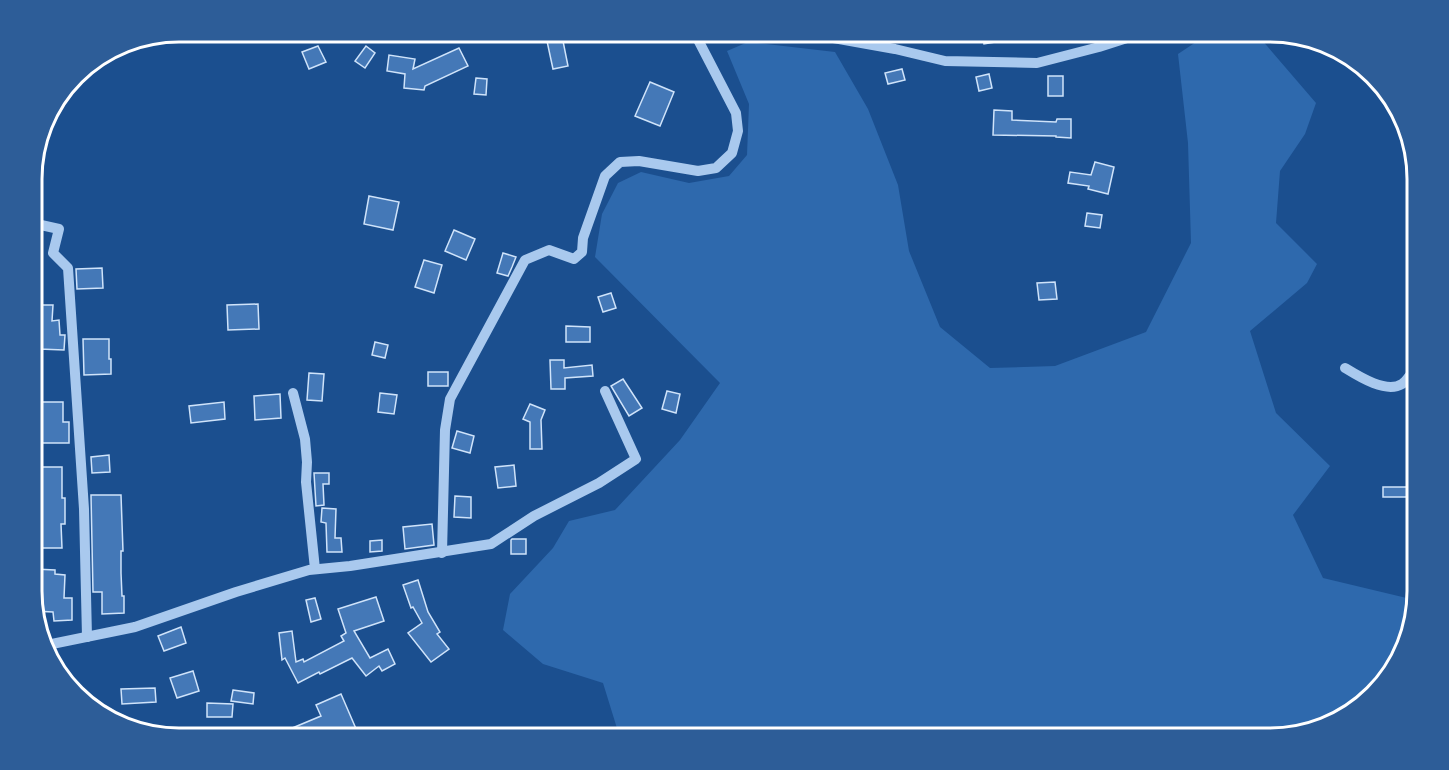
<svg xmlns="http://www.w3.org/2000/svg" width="1449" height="770" font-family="Karla,sans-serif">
<rect width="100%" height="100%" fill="#1b4f8f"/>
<path fill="#2e69ad" d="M 1211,32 L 1255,32 L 1316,103 L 1305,134 L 1280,171 L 1276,223 L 1317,264 L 1307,283 L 1250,331 L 1276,413 L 1330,466 L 1293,515 L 1323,578 L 1415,600 L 1402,656 L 1352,714 L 1279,738 L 620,738 L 603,683 L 543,664 L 503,630 L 510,594 L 553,548 L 569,521 L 615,510 L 680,440 L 720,383 L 595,257 L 602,214 L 618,183 L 641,172 L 689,183 L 729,176 L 747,155 L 749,104 L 727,51 L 748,42 L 835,52 L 868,109 L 898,185 L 909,251 L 940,327 L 990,368 L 1055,366 L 1146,332 L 1191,243 L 1188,143 L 1178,54 Z"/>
<g fill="#4478b7" stroke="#cfe3fa" stroke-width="1.5">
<path d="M 536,32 L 571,32 L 571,37 L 559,39 L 559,41 L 563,41 L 568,66 L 553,69 L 547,41 L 537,42 Z"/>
<path d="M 982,32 L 1026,32 L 1026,37 L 984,44 Z"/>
<path d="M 318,46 L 326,62 L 309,69 L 302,52 Z"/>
<path d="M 366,46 L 375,53 L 365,68 L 355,61 Z"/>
<path d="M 459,48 L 468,66 L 425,86 L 424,90 L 404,88 L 405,74 L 387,71 L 389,55 L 415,59 L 413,69 Z"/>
<path d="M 902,69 L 905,80 L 888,84 L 885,73 Z"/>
<path d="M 989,74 L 992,88 L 979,91 L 976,77 Z"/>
<rect x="1048" y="76" width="15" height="20"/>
<path d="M 476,78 L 487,79 L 486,95 L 474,94 Z"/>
<path d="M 650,82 L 674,92 L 660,126 L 635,116 Z"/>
<path d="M 994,110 L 1012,111 L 1012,120 L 1056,122 L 1057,119 L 1071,119 L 1071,138 L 1056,137 L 1056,136 L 993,135 Z"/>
<path d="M 1095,162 L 1114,167 L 1108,194 L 1088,189 L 1089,186 L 1068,183 L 1070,172 L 1091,175 Z"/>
<path d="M 369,196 L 399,202 L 393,230 L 364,224 Z"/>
<path d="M 1087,213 L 1102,215 L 1100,228 L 1085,226 Z"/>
<path d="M 454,230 L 475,239 L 466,260 L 445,251 Z"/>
<path d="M 503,253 L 516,257 L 512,267 L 508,276 L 497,273 Z"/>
<path d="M 424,260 L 442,265 L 434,293 L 415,287 Z"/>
<path d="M 102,268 L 103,288 L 77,289 L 76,269 Z"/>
<path d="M 1055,282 L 1057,299 L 1039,300 L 1037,283 Z"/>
<path d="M 611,293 L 616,308 L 603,312 L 598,297 Z"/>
<path d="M 258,304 L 259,329 L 228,330 L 227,305 Z"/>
<path d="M 40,305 L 53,305 L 52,321 L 59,320 L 60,335 L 65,335 L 64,350 L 39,349 L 40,333 L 37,333 L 37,321 L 39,321 Z"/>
<path d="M 566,326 L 590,327 L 590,342 L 566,342 Z"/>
<path d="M 83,339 L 109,339 L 109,359 L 111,359 L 111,374 L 84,375 Z"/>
<path d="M 375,342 L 388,345 L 385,358 L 372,355 Z"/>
<path d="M 550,360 L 564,360 L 564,368 L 592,365 L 593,376 L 565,378 L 565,389 L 551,389 Z"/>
<rect x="428" y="372" width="20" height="14"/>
<path d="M 309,373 L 324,374 L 322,401 L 307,400 Z"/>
<path d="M 623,379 L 642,408 L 629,416 L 611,386 Z"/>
<path d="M 667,391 L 680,394 L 676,413 L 662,409 Z"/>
<path d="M 380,393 L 397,395 L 394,414 L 378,412 Z"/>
<path d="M 280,394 L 281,418 L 255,420 L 254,396 Z"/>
<path d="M 32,402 L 63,402 L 63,422 L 69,422 L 69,443 L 41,443 L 41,422 L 32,422 Z"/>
<path d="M 224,402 L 225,419 L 191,423 L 189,406 Z"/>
<path d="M 530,404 L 545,410 L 541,420 L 542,449 L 530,449 L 530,422 L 523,419 Z"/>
<path d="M 457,431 L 474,436 L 470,453 L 452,448 Z"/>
<path d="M 109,455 L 110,472 L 92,473 L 91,457 Z"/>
<path d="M 514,465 L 516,486 L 498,488 L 495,467 Z"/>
<path d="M 33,467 L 62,467 L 62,498 L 65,498 L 65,524 L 61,524 L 62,548 L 36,548 L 36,485 L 33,486 Z"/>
<path d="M 314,473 L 329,473 L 329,484 L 323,484 L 324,505 L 316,506 Z"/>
<rect x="1383" y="487" width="25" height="10"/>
<path d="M 91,495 L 121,495 L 123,551 L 121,551 L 121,573 L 122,596 L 124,596 L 124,613 L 102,614 L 102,592 L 93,592 Z"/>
<path d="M 455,496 L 471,497 L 471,518 L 454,517 Z"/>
<path d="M 322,508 L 336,509 L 335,538 L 341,538 L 342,552 L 327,552 L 326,523 L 321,522 Z"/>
<path d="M 432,524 L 434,545 L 405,549 L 403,527 Z"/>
<path d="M 512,539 L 526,539 L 526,554 L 511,554 L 511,540 Z"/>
<path d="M 382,540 L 382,551 L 370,552 L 370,541 Z"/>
<path d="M 34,569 L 55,570 L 55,574 L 65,575 L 64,598 L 72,598 L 72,620 L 54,621 L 53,612 L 33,611 Z"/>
<path d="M 418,580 L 428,612 L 440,632 L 437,634 L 449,649 L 431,662 L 408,633 L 422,623 L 413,607 L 411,608 L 403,585 Z"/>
<path d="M 376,597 L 384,621 L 354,631 L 370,658 L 388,649 L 395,664 L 382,671 L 379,666 L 366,676 L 352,658 L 320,674 L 319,672 L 298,683 L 285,658 L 282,660 L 279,633 L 292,631 L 296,662 L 303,659 L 304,662 L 344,641 L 341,636 L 346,633 L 338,609 Z"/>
<path d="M 315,598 L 321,619 L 311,622 L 306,600 Z"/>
<path d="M 181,627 L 186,643 L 164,651 L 158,636 Z"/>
<path d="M 193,671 L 199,691 L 177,698 L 170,678 Z"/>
<path d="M 155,688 L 156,702 L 122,704 L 121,689 Z"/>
<path d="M 233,690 L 254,693 L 253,704 L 231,701 Z"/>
<path d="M 341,694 L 360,738 L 294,738 L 290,729 L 321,716 L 316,705 Z"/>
<path d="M 207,703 L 233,704 L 232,717 L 207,717 Z"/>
</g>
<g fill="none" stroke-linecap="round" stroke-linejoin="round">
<g stroke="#a9c9ee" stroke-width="10">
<path d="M 800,32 L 895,49 L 945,61 L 1037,63 L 1099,47 L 1127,38 L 1137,32"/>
<path d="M 32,223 L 59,229 L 53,253 L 68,268 L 84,509 L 87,637"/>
<path d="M 1345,368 C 1358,376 1386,394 1402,384 C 1408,380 1413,370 1417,365"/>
<path d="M 293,393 L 305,439 L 307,462 L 306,482 L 315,569"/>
<path d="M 442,553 L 445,430 L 450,399 L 525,260 L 549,250 L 574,259 L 582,252 L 583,238 L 605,176 L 620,162 L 639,161 L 698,171 L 716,168 L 732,153 L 738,131 L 736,113 L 694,32"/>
<path d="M 47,645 L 135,627 L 236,592 L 309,570 L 350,566 L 491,544 L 534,516 L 599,483 L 636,459 L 605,391"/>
</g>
</g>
<path d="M0 0H1449V770H0ZM179 42H1270A137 137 0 0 1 1407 179V591A137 137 0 0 1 1270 728H179A137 137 0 0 1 42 591V179A137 137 0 0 1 179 42Z" fill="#2d5d98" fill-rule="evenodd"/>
<path fill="none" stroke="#fff" stroke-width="3" d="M179 42H1270A137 137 0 0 1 1407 179V591A137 137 0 0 1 1270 728H179A137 137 0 0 1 42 591V179A137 137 0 0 1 179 42Z"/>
</svg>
